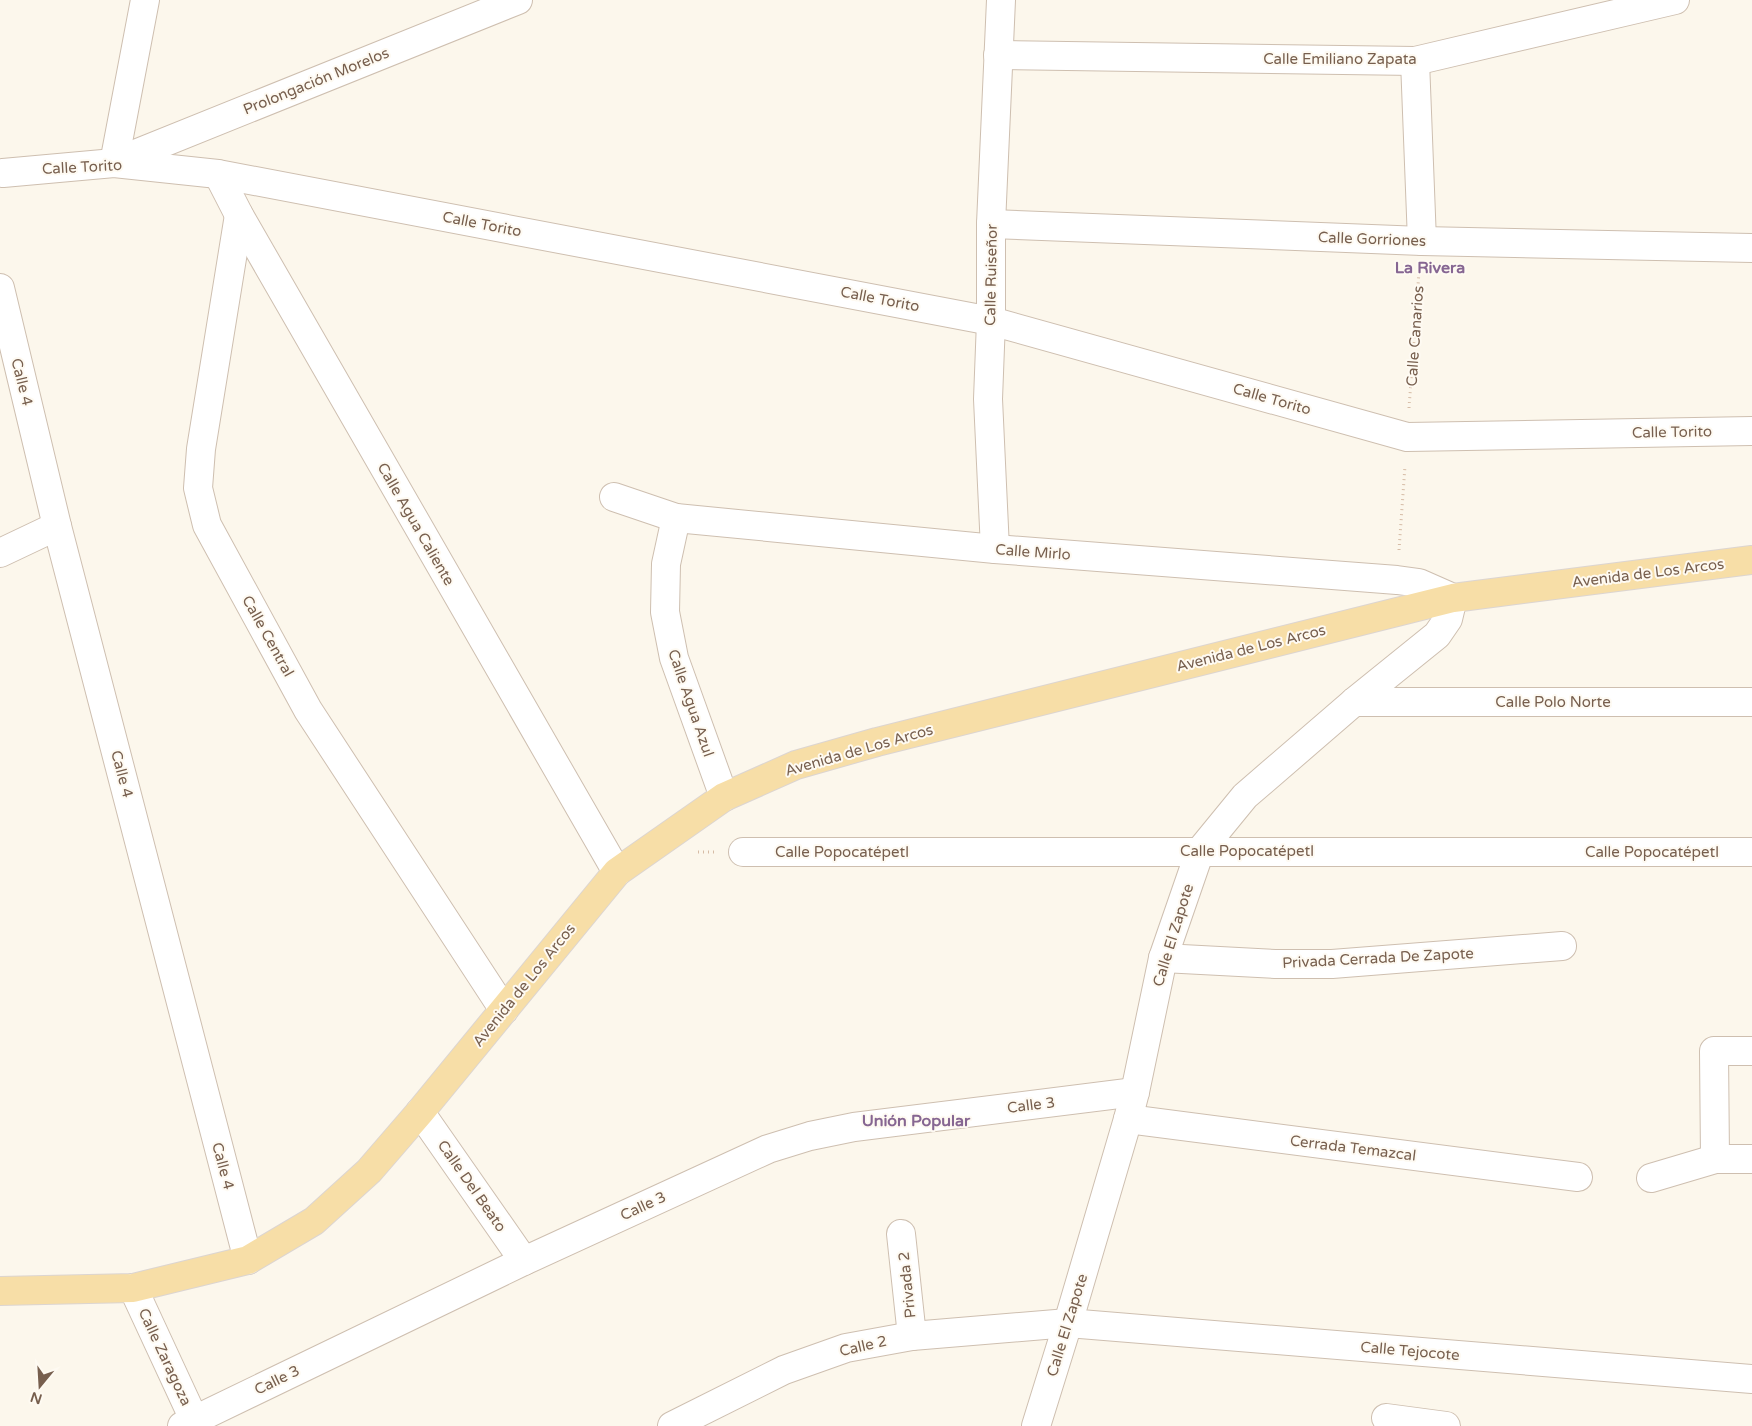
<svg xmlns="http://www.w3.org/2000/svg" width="1752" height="1426" font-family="'Varela Round',sans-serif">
<rect width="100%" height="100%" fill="#fcf7ec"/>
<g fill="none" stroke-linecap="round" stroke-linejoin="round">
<g stroke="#cebfb0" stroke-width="30">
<g id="minor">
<path d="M 998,55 L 1415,61 L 1675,0"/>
<path d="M 1415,61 L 1422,241"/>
<path d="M 118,161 L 518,0"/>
<path d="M 114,163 L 145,0"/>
<path d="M 3,173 L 114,163 L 218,174 L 991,321 L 1407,437 L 1752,431"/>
<path d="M 218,174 L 239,215 L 617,872"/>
<path d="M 239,215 L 201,449 L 198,488 L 207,525 L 308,710 L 504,1010"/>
<path d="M 991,224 L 1422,241 L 1752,248"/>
<path d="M 0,288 L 57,526 L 248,1260"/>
<path d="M 614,497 L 676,518 L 995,549 L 1397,580 L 1419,583 L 1453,598 L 1448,619 L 1437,635 L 1354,702 L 1245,796 L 1200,851 L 1163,958 L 1135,1092 L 1128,1119 L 1068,1323 L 1036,1426"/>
<path d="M 676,518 L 666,564 L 665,612 L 674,658 L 724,797"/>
<path d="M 995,549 L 988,399 L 991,321 L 991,224 L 1001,0"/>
<path d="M 0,553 L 57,526"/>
<path d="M 1354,702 L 1752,702"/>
<path d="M 743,852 L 1752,852"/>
<path d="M 1163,958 L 1275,964 L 1332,964 L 1562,946"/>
<path d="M 420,1112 L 524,1261"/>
<path d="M 1128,1119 L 1578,1177"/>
<path d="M 1715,1159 L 1714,1051 L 1752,1051"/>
<path d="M 1651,1178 L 1715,1159 L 1752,1159"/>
<path d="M 901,1234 L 912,1336"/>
<path d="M 133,1288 L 197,1426"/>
<path d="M 1386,1418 L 1446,1426"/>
<path d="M 182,1426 L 524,1261 L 768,1149 L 810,1136 L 854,1127 L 1135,1092"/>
<path d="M 672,1426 L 784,1370 L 846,1348 L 912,1336 L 1068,1323 L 1752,1379"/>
</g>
</g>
<g stroke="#dcd5d1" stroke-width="30">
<path id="major" d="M 0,1291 L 133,1288 L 248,1260 L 314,1221 L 369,1171 L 420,1112 L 617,872 L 724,797 L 796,765 L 877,742 L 1453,598 L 1752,560"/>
</g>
<g stroke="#d6bca6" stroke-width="3" stroke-dasharray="1 4" stroke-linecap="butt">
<path d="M 1409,408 L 1419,272"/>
<path d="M 1399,550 L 1405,466"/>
<path d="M 698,852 L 714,852"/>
</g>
<use href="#minor" stroke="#fff" stroke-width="28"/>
<use href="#major" stroke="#f7dea7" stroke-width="28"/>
</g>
<g text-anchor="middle" stroke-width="4" stroke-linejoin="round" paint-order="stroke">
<g font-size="15" fill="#775f4e" stroke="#fefaf2">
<text x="1340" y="64">Calle Emiliano Zapata</text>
<text transform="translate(316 81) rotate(-22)" y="5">Prolongación Morelos</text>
<text transform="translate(82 167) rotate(-3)" y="5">Calle Torito</text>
<text transform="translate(482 224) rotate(11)" y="5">Calle Torito</text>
<text transform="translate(1372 239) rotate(2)" y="5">Calle Gorriones</text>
<text transform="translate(991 275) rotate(-89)" y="5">Calle Ruiseñor</text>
<text transform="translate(880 299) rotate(11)" y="5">Calle Torito</text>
<text transform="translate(1415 336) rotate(-86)" y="5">Calle Canarios</text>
<text transform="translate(22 382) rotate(76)" y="5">Calle 4</text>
<text transform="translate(1272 399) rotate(16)" y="5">Calle Torito</text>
<text transform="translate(1672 432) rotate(-1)" y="5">Calle Torito</text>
<text transform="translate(416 524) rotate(60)" y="5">Calle Agua Caliente</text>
<text transform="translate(1033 552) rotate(4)" y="5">Calle Mirlo</text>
<text transform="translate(1648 573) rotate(-7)" y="5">Avenida de Los Arcos</text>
<text transform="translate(268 636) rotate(61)" y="5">Calle Central</text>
<text transform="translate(1251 648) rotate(-14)" y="5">Avenida de Los Arcos</text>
<text x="1553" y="707">Calle Polo Norte</text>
<text transform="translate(691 703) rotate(71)" y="5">Calle Agua Azul</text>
<text transform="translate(859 750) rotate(-16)" y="5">Avenida de Los Arcos</text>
<text transform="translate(122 774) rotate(75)" y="5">Calle 4</text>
<text x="1247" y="856">Calle Popocatépetl</text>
<text x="842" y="857">Calle Popocatépetl</text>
<text x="1652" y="857">Calle Popocatépetl</text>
<text transform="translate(1173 935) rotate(-73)" y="5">Calle El Zapote</text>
<text transform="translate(1378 958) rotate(-3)" y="5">Privada Cerrada De Zapote</text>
<text transform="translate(524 985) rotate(-51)" y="5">Avenida de Los Arcos</text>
<text transform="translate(1031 1105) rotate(-7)" y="5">Calle 3</text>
<text transform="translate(1353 1148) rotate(7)" y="5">Cerrada Temazcal</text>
<text transform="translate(223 1166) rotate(75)" y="5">Calle 4</text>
<text transform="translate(472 1186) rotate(55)" y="5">Calle Del Beato</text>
<text transform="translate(643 1206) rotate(-25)" y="5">Calle 3</text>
<text transform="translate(907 1285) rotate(-96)" y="5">Privada 2</text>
<text transform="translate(1067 1325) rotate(-73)" y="5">Calle El Zapote</text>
<text transform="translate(863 1346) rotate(-13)" y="5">Calle 2</text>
<text transform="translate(1410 1351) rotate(5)" y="5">Calle Tejocote</text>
<text transform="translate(165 1357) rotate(65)" y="5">Calle Zaragoza</text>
<text transform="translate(277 1380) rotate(-26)" y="5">Calle 3</text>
</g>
<g font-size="16" font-weight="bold" fill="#866692" stroke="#fefaf2">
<text x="1430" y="273">La Rivera</text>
<text x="916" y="1126">Unión Popular</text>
</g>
</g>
<g transform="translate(40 1386) rotate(198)" stroke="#fefaf2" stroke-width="4" paint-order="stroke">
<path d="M0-4L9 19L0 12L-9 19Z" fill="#775f4e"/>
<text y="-8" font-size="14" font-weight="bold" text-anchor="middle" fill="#775f4e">N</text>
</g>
</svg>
